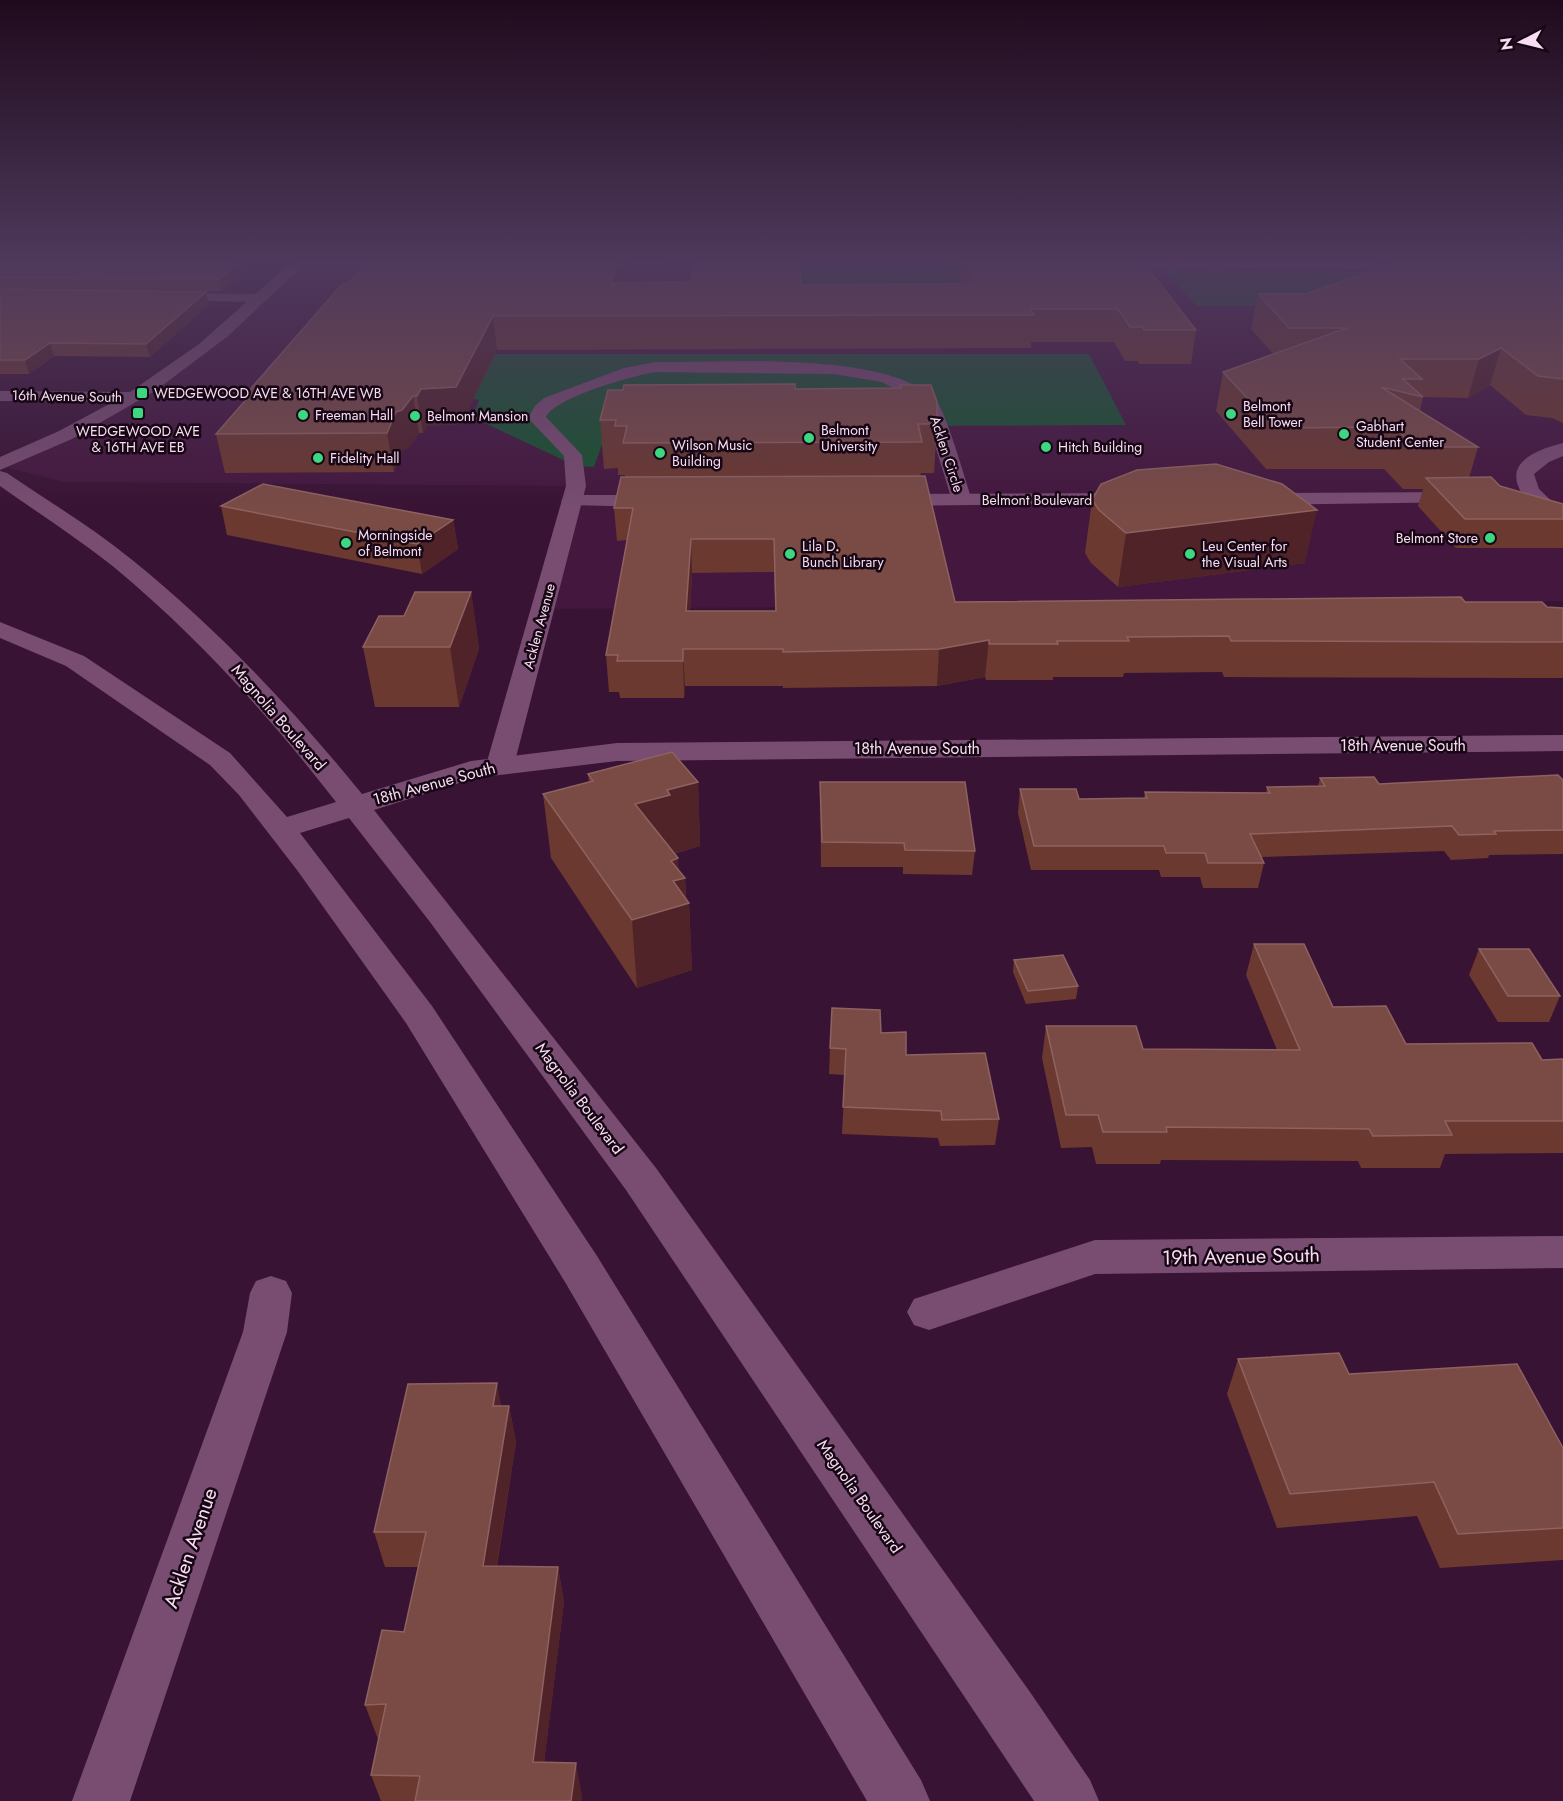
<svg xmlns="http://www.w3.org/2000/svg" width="1563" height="1801" font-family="Jost,sans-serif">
<rect width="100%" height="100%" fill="#391334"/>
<path fill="#44173e" d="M 304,258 L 1540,258 L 1563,271 L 1563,601 L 543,609 L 575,486 L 64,482 L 0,466 L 171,373 Z"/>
<g fill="#17532f">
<path d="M 819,258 L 934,258 L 936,265 L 1116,265 L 1150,309 L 724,297 L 758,265 L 820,265 Z"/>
<path d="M 1163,269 L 1377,271 L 1287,306 L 1197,306 Z"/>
<path d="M 482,354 L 1089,354 L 1126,425 L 608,427 L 594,467 L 576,466 L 472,417 L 479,400 L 460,395 Z"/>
</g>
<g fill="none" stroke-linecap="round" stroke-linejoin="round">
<g fill="#784d71" fill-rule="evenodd">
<path d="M 297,258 L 417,258 L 419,260 L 412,264 L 302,264 L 297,263 Z"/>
<path d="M 620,258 L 681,258 C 670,268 631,268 620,258 Z"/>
<path d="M 1126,261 L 1375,261 L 1382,265 L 1375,269 L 1121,268 L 1121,262 Z"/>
<path d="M 166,293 L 261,294 L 268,298 L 261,302 L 161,300 L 161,294 Z"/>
<path d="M 655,362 C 723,363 890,350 936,401 C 946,411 966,482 972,500 L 969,504 L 955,504 L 952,500 L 923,407 L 914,399 L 882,382 L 834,374 L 655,372 C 632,376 556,397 546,417 L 582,455 L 586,486 L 514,765 L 510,771 L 500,773 L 490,771 L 486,765 L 566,486 L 564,456 L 528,418 L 535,406 L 544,398 L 624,368 Z"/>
<path d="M 1563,1236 L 1563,1268 L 1095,1274 L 929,1330 L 914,1325 L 907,1312 L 914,1299 L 1095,1240 Z"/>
<path d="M 271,1276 L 286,1281 L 292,1293 L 287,1332 L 130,1801 L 72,1801 L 243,1332 L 250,1293 L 256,1281 Z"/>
</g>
<g fill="#784d71" fill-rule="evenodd">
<path d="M 296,258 L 311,258 L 228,336 L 155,391 L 72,439 L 0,470 L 0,457 L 59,431 L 113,402 L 0,401 L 0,391 L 130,392 L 199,344 Z"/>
<path d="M 1563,443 L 1563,456 L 1549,462 L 1534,474 L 1539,489 L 1563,512 L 1563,531 C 1552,528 1545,519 1537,511 C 1498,474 1518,454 1563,443 Z"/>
<path d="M 0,471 L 7,473 C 48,501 93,528 131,559 C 218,629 292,708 362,794 L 471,761 L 617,743 L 1563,735 L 1563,751 L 617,761 L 475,778 L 374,810 L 656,1168 L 1030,1692 L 1090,1780 L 1099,1801 L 1034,1801 L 626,1190 L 430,922 L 349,818 L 300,833 L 432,1006 L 597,1256 L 921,1780 L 930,1801 L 867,1801 L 565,1282 L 406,1023 L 297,870 L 239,795 L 210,765 L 66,666 L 0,638 L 0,622 L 84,656 L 230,753 L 287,817 L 336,802 C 270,717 198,637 115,568 C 79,539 38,513 0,486 Z"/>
<path d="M 1464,492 L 1471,494 L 1474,498 L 1471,502 L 1257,505 L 1250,503 L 1247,499 L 1250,495 L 1257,493 Z"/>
<path d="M 1137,493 L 1144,495 L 1147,499 L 1144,503 L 885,506 L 878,504 L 874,500 L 878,496 L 885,494 Z"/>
<path d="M 572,495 L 660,495 L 667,497 L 671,501 L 667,505 L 660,507 L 565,505 L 561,501 L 565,497 Z"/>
</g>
</g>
<g fill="#6b3930" fill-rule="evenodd">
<path d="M 0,258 L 253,258 L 234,273 L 236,279 L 222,291 L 61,290 L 209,304 L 150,357 L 54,356 L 29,374 L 0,374 Z"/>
<path d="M 372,258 L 626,258 L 627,267 L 622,283 L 801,285 L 962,284 L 951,258 L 1239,258 L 1141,259 L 1196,330 L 1191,364 L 1139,364 L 1138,361 L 1125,361 L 1114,342 L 1031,342 L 1031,348 L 497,350 L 461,424 L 427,426 L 423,433 L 419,433 L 408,448 L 402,450 L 394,472 L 225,473 L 216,434 L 247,399 L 246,394 Z"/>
<path d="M 1563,260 L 1563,423 L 1552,418 L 1526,415 L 1490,385 L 1468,398 L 1423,397 L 1420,411 L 1478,447 L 1469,478 L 1563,504 L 1563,548 L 1456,548 L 1418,506 L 1423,489 L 1403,489 L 1384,469 L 1266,469 L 1216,411 L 1223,372 L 1273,354 L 1251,329 L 1258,294 L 1305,294 Z"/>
<path d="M 900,385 L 937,424 L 934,473 L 921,473 L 920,476 L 955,602 L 1465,602 L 1547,607 L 1563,608 L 1563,678 L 1224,677 L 1222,672 L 1124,673 L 1123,677 L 1053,677 L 1053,680 L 986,680 L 985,677 L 937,686 L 783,688 L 783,686 L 685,686 L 684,698 L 620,698 L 619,692 L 609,692 L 606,655 L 627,540 L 617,541 L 614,508 L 625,477 L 625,475 L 618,475 L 618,468 L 604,469 L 600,420 L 623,390 L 900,388 ZM 774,572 L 775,611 L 690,611 L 692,573 Z"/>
<path d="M 1092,500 L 1305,563 L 1118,587 L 1091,563 L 1085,553 Z"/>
<path d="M 221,506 L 453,520 L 458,549 L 422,574 L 227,535 Z"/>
<path d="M 471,592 L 479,649 L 459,707 L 375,707 L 363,647 L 404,616 Z"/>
<path d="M 588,774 L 698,782 L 700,846 L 674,854 L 679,870 L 685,878 L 686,898 L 689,903 L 692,970 L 637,988 L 551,858 L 543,794 L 589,782 Z"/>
<path d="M 1320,778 L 1379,784 L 1563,780 L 1563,854 L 1489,855 L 1488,858 L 1451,860 L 1444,851 L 1261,857 L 1264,863 L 1258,888 L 1203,888 L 1200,877 L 1161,877 L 1159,870 L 1031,870 L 1018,813 L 1020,789 L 1079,799 L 1144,798 L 1145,792 L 1266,793 L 1267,787 L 1318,786 Z"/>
<path d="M 820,782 L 975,851 L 972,875 L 903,874 L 903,867 L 821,867 Z"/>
<path d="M 1254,944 L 1333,1007 L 1406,1044 L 1542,1060 L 1563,1059 L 1563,1153 L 1445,1154 L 1440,1168 L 1361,1168 L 1358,1161 L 1161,1160 L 1160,1164 L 1096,1164 L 1092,1147 L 1061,1148 L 1042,1058 L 1046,1026 L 1143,1049 L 1277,1050 L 1246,975 Z"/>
<path d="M 1479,949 L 1560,996 L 1549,1022 L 1498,1022 L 1469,975 Z"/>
<path d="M 1014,960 L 1078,986 L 1076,999 L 1026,1004 L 1013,972 Z"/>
<path d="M 881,1033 L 906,1055 L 999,1119 L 995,1145 L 940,1146 L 938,1138 L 842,1134 L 845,1075 L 829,1074 L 830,1048 Z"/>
<path d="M 1238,1359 L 1349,1374 L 1563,1448 L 1563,1560 L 1440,1568 L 1417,1516 L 1277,1528 L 1227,1394 Z"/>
<path d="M 501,1406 L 509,1406 L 516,1442 L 497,1566 L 558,1567 L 564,1602 L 544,1763 L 582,1796 L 581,1801 L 381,1801 L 371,1775 L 379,1738 L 378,1739 L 365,1705 L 404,1632 L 418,1567 L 385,1567 L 374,1532 Z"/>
</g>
<g fill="#502329">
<path d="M 236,258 L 253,258 L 234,273 L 236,279 L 222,291 L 220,279 L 224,267 Z"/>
<path d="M 619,258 L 626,258 L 627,267 L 613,315 L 611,283 Z"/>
<path d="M 206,292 L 209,304 L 150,357 L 146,344 Z"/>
<path d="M 493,316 L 497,350 L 461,424 L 427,426 L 423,433 L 417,396 L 421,389 Z"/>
<path d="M 50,343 L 54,356 L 29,374 L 25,360 Z"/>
<path d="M 1501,348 L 1490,385 L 1468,398 L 1479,359 Z"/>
<path d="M 413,396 L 419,433 L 408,448 L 402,450 L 394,472 L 387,433 L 396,412 Z"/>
<path d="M 1317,510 L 1305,563 L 1118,587 L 1126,533 Z"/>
<path d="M 453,520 L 458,549 L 422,574 L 417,544 Z"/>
<path d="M 691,539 L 692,573 L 688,646 L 686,611 Z"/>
<path d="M 471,592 L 479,649 L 459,707 L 450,647 Z"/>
<path d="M 989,640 L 985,677 L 937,686 L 939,649 Z"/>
<path d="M 683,649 L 685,686 L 684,698 L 683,661 Z"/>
<path d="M 698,782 L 700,846 L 673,854 L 635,804 L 667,790 Z"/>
<path d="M 678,858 L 679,880 L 685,878 L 686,903 L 689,903 L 692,970 L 637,988 L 632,920 L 671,861 Z"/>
<path d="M 497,1383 L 504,1420 L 493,1406 Z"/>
<path d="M 509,1406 L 516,1442 L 491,1601 L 483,1566 Z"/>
<path d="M 558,1567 L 564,1602 L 540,1795 L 533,1762 Z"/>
<path d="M 576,1763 L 582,1796 L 581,1801 L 571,1801 Z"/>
</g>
<g fill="#7a4b45" stroke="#8d6260" stroke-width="1.5" fill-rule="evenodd">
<path d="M 0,258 L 236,258 L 224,267 L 233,267 L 220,279 L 0,278 Z"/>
<path d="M 372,258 L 619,258 L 611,283 L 691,282 L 695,258 L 799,258 L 801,285 L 977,284 L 965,258 L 1140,258 L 1196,330 L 1144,330 L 1142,327 L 1130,327 L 1118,309 L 1031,309 L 1034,315 L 493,316 L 456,387 L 421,389 L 417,396 L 413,396 L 402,410 L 396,412 L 387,433 L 216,434 L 251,394 L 246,394 L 336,291 L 343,284 L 347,284 Z"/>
<path d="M 1410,258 L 1559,258 L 1563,260 L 1563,379 L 1538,376 L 1501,348 L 1479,359 L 1400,359 L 1422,379 L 1403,379 L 1423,397 L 1381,387 L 1478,447 L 1414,447 L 1395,427 L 1275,428 L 1223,372 L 1347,328 L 1289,328 L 1258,294 L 1305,294 Z"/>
<path d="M 0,289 L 206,292 L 146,344 L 50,343 L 25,360 L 0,360 Z"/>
<path d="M 795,384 L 795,389 L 901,388 L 900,385 L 931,385 L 937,402 L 937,424 L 918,424 L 922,442 L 623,443 L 627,426 L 615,426 L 616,420 L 600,420 L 608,390 L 623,390 L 624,385 Z"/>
<path d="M 1216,464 L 1282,484 L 1317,510 L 1126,533 L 1099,510 L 1092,500 L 1101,484 L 1137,470 Z"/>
<path d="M 925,476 L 955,602 L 1461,597 L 1465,602 L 1542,602 L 1547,607 L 1563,608 L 1563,642 L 1231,641 L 1229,636 L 1127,637 L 1129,641 L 1057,641 L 1058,644 L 989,644 L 989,640 L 939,649 L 783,652 L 783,649 L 683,649 L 683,661 L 617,661 L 618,655 L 606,655 L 633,508 L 614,508 L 621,477 ZM 691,539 L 774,539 L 776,611 L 686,611 Z"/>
<path d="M 1491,477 L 1500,486 L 1563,504 L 1563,519 L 1465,519 L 1426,478 Z"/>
<path d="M 263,484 L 453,520 L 417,544 L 221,506 Z"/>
<path d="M 415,592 L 471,592 L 450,647 L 363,647 L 379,616 L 404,616 Z"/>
<path d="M 672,752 L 698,782 L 667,790 L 670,795 L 635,804 L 678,858 L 671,861 L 685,878 L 673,881 L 689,903 L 632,920 L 543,794 L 593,781 L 588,774 Z"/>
<path d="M 1558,775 L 1563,780 L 1563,830 L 1494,831 L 1496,834 L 1459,835 L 1452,826 L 1250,834 L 1264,863 L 1208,863 L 1205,853 L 1166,853 L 1164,846 L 1034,846 L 1020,789 L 1076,789 L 1079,799 L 1147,798 L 1145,792 L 1270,793 L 1267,787 L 1325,786 L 1320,778 L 1374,777 L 1379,784 Z"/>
<path d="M 820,782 L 965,782 L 975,851 L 905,850 L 904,843 L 822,842 Z"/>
<path d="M 1254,944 L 1304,944 L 1333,1007 L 1386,1006 L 1406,1044 L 1532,1043 L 1542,1060 L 1563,1059 L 1563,1121 L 1445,1121 L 1452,1135 L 1373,1136 L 1369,1129 L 1166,1127 L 1167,1132 L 1103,1132 L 1098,1115 L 1066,1115 L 1046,1026 L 1136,1026 L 1143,1049 L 1300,1050 Z"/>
<path d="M 1479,949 L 1529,949 L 1560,996 L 1508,996 Z"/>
<path d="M 1063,955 L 1078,986 L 1028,991 L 1014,960 Z"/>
<path d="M 832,1008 L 880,1010 L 881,1033 L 906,1032 L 906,1055 L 985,1053 L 999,1119 L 942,1120 L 941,1111 L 843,1107 L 846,1049 L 830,1048 Z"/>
<path d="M 1339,1353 L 1349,1374 L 1517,1364 L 1563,1448 L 1563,1528 L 1458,1534 L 1434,1482 L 1290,1494 L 1238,1359 Z"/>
<path d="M 497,1383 L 493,1406 L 509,1406 L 483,1566 L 558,1567 L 533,1762 L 576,1763 L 571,1801 L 415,1801 L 420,1776 L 371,1775 L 386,1704 L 365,1705 L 382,1630 L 404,1632 L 426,1532 L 374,1532 L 408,1384 Z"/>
</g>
<linearGradient id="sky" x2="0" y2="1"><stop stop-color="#1f0a1d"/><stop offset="0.51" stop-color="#4e395c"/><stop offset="1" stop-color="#4e395c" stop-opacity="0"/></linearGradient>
<rect width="1563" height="510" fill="url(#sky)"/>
<g fill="#3cd77e" stroke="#170715" stroke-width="2">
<rect x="136" y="387" width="12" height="12" rx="3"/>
<rect x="132" y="407" width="12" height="12" rx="3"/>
<circle cx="1231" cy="414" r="6"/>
<circle cx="303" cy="415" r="6"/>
<circle cx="415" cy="416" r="6"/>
<circle cx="1344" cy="434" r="6"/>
<circle cx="809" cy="438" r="6"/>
<circle cx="1046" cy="447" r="6"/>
<circle cx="660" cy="453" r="6"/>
<circle cx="318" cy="458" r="6"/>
<circle cx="1490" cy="538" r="6"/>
<circle cx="346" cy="543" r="6"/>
<circle cx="790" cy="554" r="6"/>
<circle cx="1190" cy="554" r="6"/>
</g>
<g text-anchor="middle" stroke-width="5" stroke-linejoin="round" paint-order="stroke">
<g font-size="14" fill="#f7ddf1" stroke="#170715" text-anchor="start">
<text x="154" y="398">WEDGEWOOD AVE &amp; 16TH AVE WB</text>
<text x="1243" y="411">Belmont<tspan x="1243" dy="16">Bell Tower</tspan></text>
<text x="315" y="420">Freeman Hall</text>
<text x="427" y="421">Belmont Mansion</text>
<text x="1356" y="431">Gabhart<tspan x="1356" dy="16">Student Center</tspan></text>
<text x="821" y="435">Belmont<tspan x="821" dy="16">University</tspan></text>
<text x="138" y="436" text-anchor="middle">WEDGEWOOD AVE<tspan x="138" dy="16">&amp; 16TH AVE EB</tspan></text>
<text x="672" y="450">Wilson Music<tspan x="672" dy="16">Building</tspan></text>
<text x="1058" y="452">Hitch Building</text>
<text x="330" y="463">Fidelity Hall</text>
<text x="358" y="540">Morningside<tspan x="358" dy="16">of Belmont</tspan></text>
<text x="1478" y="543" text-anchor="end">Belmont Store</text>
<text x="802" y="551">Lila D.<tspan x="802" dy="16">Bunch Library</tspan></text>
<text x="1202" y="551">Leu Center for<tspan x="1202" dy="16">the Visual Arts</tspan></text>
</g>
<g font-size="14" fill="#f7ddf1" stroke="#170715">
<text transform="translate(67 396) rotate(1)" y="5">16th Avenue South</text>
<text transform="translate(947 454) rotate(72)" y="5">Acklen Circle</text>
<text x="1037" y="505">Belmont Boulevard</text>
<text transform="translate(539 626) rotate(-75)" y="5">Acklen Avenue</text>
</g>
<g font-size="16" fill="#f7ddf1" stroke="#170715">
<text transform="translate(279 717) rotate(49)" y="6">Magnolia Boulevard</text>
<text x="1403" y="751">18th Avenue South</text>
<text x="917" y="754">18th Avenue South</text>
<text transform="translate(434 783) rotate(-15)" y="6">18th Avenue South</text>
<text transform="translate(580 1098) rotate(53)" y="6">Magnolia Boulevard</text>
<text transform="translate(860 1496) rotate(55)" y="6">Magnolia Boulevard</text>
</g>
<g font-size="20" fill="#f7ddf1" stroke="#170715">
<text transform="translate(1241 1256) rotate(-1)" y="7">19th Avenue South</text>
<text transform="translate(190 1548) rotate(-71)" y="7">Acklen Avenue</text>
</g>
</g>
<g transform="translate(1521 42) rotate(263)" stroke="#170715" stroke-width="4.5" paint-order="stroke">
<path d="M0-4.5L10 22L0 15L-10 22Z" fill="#f7ddf1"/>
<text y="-9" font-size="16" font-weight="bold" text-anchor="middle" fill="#f7ddf1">N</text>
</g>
</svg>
